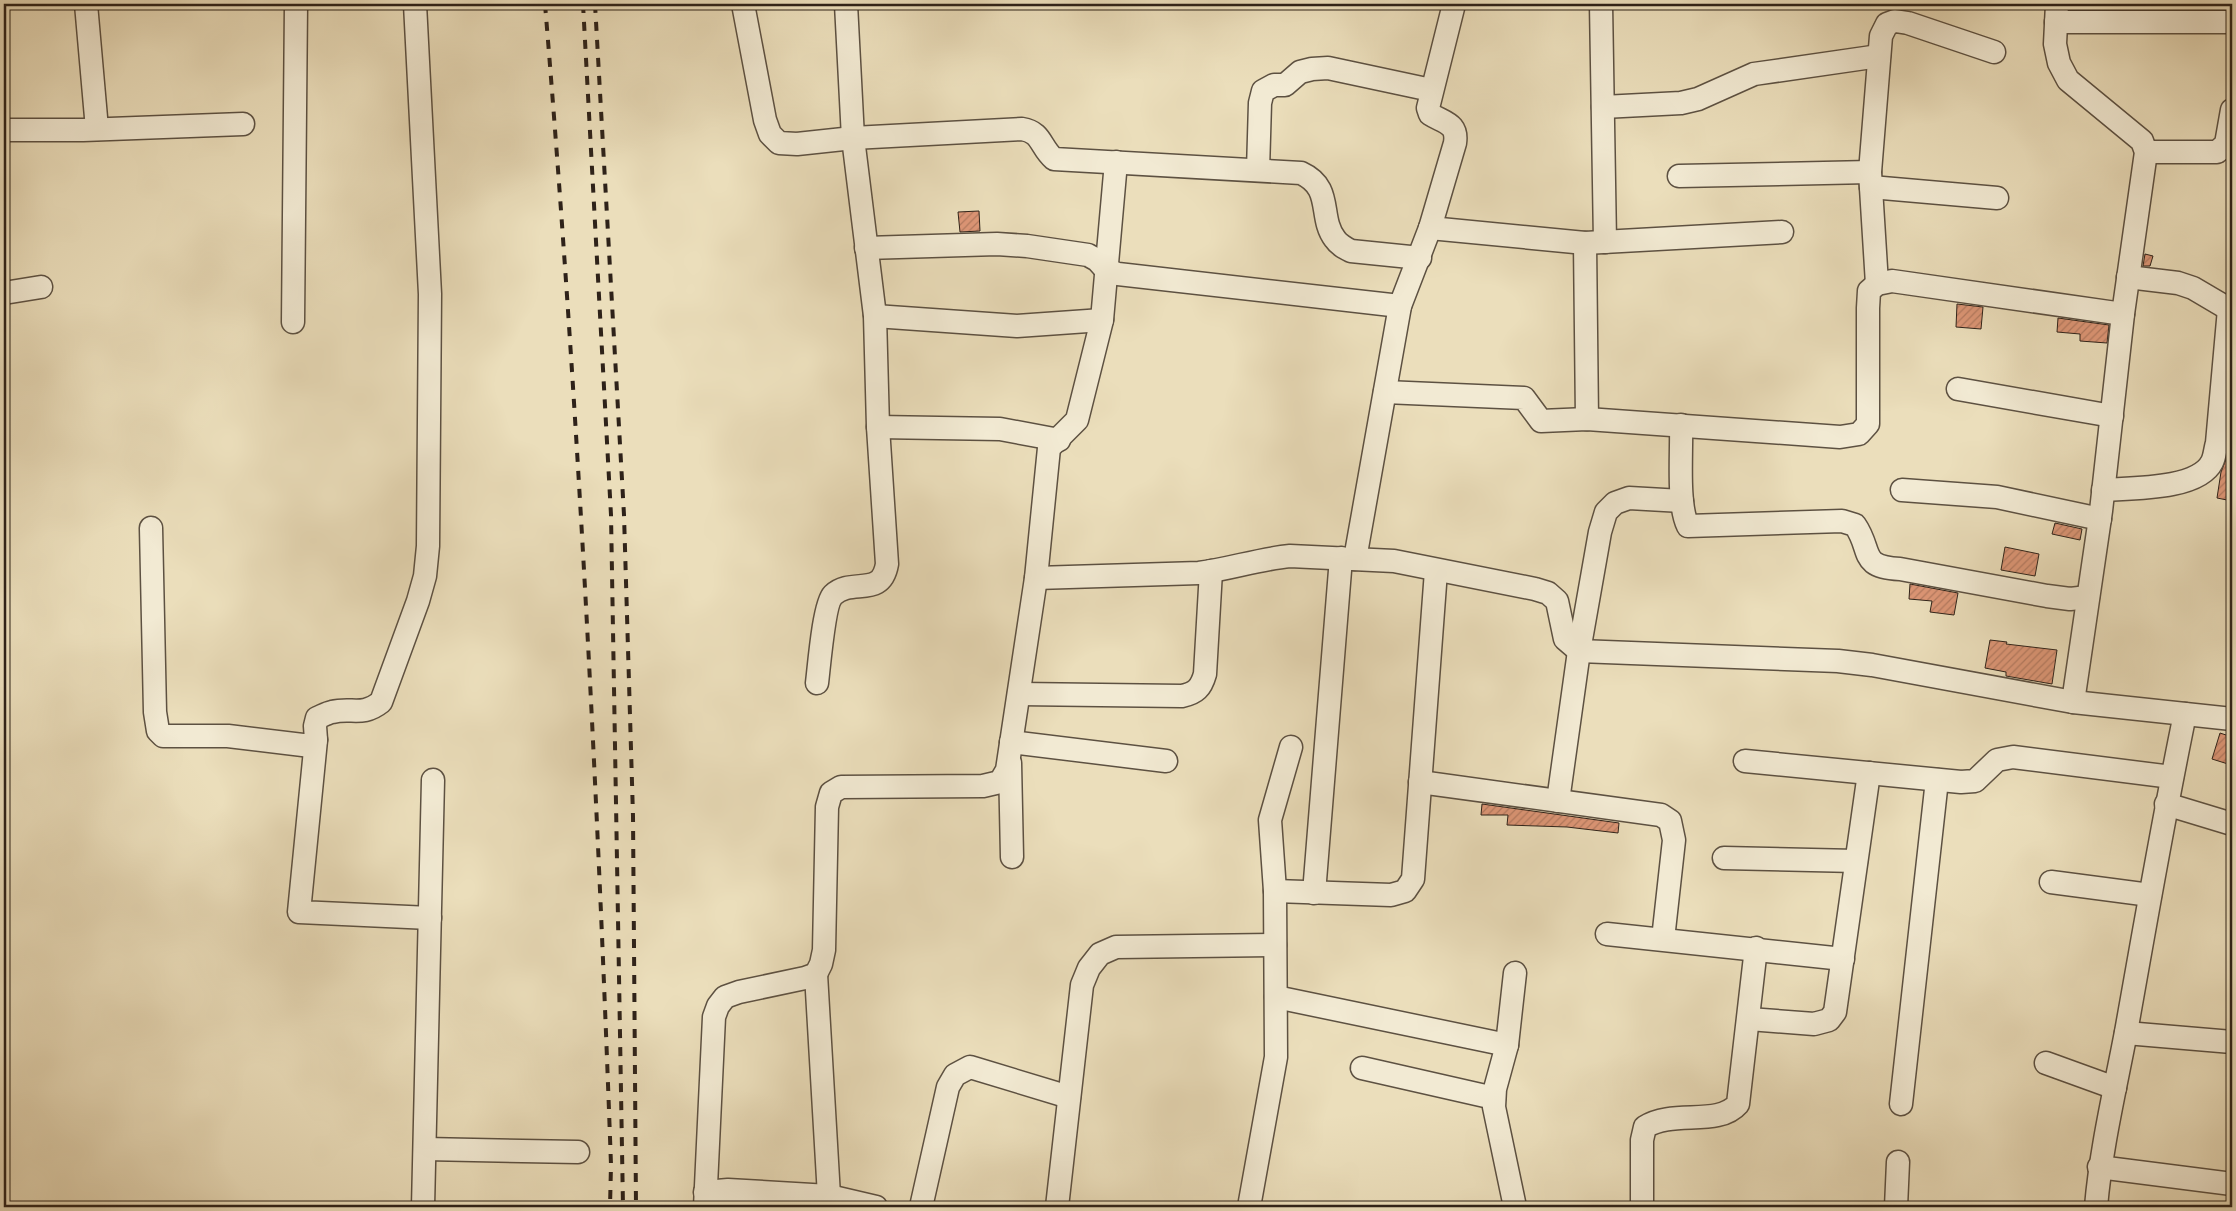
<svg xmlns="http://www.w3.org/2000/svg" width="2236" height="1211" font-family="'IM FELL French Canon',serif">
<defs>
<pattern id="building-hatch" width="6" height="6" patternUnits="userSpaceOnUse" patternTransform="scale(1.25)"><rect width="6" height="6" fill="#dd9676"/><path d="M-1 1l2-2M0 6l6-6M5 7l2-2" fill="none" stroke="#b47a60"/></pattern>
</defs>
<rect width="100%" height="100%" fill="#ebdebb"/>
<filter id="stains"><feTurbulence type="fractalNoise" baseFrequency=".004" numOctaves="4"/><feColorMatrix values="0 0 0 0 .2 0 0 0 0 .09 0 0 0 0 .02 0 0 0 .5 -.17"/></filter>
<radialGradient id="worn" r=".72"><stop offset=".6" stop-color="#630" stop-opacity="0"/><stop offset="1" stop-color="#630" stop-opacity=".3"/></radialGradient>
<g fill="url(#building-hatch)" stroke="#2e2219">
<path d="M 979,211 L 980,231 L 960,232 L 958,212 Z"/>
<path d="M 2145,254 L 2153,256 L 2150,266 L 2143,266 Z"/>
<path d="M 1957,304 L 1983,307 L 1981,329 L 1956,327 Z"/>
<path d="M 2058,318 L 2109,325 L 2107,343 L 2080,341 L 2080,334 L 2057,332 Z"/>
<path d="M 2228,454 L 2232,455 L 2232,501 L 2217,498 L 2221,472 Z"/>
<path d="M 2055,523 L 2082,529 L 2080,540 L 2052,534 Z"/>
<path d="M 2005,547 L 2039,554 L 2035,576 L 2001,570 Z"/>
<path d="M 1910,584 L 1958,593 L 1954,615 L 1930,612 L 1932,601 L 1909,599 Z"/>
<path d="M 1990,640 L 2007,642 L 2006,644 L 2057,650 L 2052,684 L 2006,676 L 2006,672 L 1985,668 Z"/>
<path d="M 2220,733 L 2232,737 L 2232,749 L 2228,764 L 2212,759 Z"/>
<path d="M 1482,804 L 1619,823 L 1618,833 L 1567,827 L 1507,825 L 1508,815 L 1481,815 Z"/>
</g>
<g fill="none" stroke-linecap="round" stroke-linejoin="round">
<g stroke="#5d5142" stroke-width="25">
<g id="minor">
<path d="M 86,4 L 97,129"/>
<path d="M 743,4 L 765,120 L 770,134 L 779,143 L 797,144 L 853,138 L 1022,129 C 1042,132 1040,147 1054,159 L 1301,173 C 1334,188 1318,217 1335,239 C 1339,245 1345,248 1351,251 L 1420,258"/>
<path d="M 1601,4 L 1605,242"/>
<path d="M 2057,4 L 2055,44 L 2059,63 L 2068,80 L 2142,141 L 2146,152 L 2123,314 L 2101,511 L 2073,702"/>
<path d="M 2056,22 L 2232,22"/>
<path d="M 1603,107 L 1681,103 L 1698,99 L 1754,74 L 1879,56"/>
<path d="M 4,130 L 83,130 L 243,124"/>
<path d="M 2146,152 L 2217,152 L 2226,144 L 2232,110"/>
<path d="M 1258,170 L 1260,103 L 1263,91 L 1274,85 L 1285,85 L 1300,72 L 1312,69 L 1328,68 L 1431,90"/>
<path d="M 1679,176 L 1870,172"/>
<path d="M 1871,187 L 1997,198"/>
<path d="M 1430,228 L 1585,243 L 1782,232"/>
<path d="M 1585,243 L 1587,419"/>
<path d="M 866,248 L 997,244 L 1027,246 L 1088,255 L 1097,260 L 1106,270 L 1118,274 L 1400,306"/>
<path d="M 2128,277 L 2178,283 L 2193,288 L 2232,311"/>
<path d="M 1877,284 L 1870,172 L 1881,36 L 1887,24 L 1895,21 L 1908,23 L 1994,52"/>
<path d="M 4,293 L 41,287"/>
<path d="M 875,316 L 1017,326 L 1102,320"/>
<path d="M 293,322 L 296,4"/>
<path d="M 1958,389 L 2112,416"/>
<path d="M 1385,392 L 1524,398 L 1541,421 L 1587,419 L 1840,437 L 1859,434 L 1868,424 L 1868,308 L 1869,291 L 1877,284 L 1892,281 L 2123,314"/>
<path d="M 1681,425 C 1682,451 1677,504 1688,526 L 1842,521 L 1855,525 C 1873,551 1858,567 1900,569 L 2047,596 L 2070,599 L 2088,597"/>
<path d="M 878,427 L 1000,429 L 1059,440"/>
<path d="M 1902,490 L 1997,497 L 2100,519"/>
<path d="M 2103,490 C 2131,488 2198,490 2212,462 C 2215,456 2215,449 2217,443 L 2229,309"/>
<path d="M 151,528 L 155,712 L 158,731 L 163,736 L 228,736 L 311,746 L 316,740 L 315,726 L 317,718 C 322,716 327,713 332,712 C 352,707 362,717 381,702 L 418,601 L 425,576 L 428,546 L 430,294 L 415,4"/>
<path d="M 1355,559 L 1400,306 L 1430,228 L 1455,143 C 1458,123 1444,123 1430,114 L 1428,108 L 1454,4"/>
<path d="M 1036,578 L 1199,573 C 1230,569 1259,559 1290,556 L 1394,561 L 1535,589 L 1548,593 L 1557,601 L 1565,639 L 1579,651 L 1838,661 L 1872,665 L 2073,702 L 2232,719"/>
<path d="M 817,683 C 819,667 824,604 833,595 C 852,577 881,599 887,564 L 878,427 L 875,316 L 853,138 L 846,4"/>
<path d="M 1019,694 L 1182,696 C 1196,693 1201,688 1205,674 L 1211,571"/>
<path d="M 316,740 L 299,912 L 430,918"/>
<path d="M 1011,742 L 1166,761"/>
<path d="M 1745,761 L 1961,782 L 1975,781 L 1997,760 L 2013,757 L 2172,777"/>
<path d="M 1010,763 L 1012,857"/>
<path d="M 1420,782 L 1661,815 L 1670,821 L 1674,840 L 1663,939"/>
<path d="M 1558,801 L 1579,651 L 1600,532 L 1606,512 L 1615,503 L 1629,498 L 1682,501"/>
<path d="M 2166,804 L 2232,824"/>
<path d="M 1724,858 L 1856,861"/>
<path d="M 2051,882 L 2150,895"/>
<path d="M 1275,891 L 1391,895 L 1405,891 L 1413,879 L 1436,571"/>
<path d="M 1314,893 L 1341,558"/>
<path d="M 1607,934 L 1843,959"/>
<path d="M 816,974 L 829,1196 L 827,1207"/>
<path d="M 1276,997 L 1507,1045"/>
<path d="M 1749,1019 L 1814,1024 L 1829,1020 L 1835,1012 L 1869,773"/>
<path d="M 2126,1033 L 2232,1042"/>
<path d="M 2046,1063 L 2115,1088"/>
<path d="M 1362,1068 L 1494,1098"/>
<path d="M 1901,1104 L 1937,780"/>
<path d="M 425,1149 L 578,1152"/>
<path d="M 2099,1167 L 2232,1184"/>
<path d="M 705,1192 L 728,1190 L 829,1196 L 876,1207"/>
<path d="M 423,1207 L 433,780"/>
<path d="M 705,1207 L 714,1017 L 718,1006 L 725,997 L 739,992 L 805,978 L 816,974 L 821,964 L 824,950 L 827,807 L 831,793 L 841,787 L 983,786 L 1000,782 L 1007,770 L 1036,578 L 1049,448 L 1077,420 L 1102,320 L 1116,162"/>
<path d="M 921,1207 L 948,1087 L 955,1075 L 970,1067 L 1069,1097"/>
<path d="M 1057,1207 L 1082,985 L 1089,968 L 1100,954 L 1116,947 L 1275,945"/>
<path d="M 1249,1207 L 1276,1057 L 1275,891 L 1270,820 L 1291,747"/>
<path d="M 1515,1207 L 1494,1107 L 1495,1089 L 1507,1045 L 1515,973"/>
<path d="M 1642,1207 L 1642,1140 L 1645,1127 C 1673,1109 1718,1127 1738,1104 L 1756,948"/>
<path d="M 1896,1207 L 1898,1162"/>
<path d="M 2096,1207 C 2101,1148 2115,1090 2126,1032 C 2145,926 2163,820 2185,714"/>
</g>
</g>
<use href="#minor" stroke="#f2ead3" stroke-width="22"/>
<g stroke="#2e2219" stroke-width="4" stroke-dasharray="9 9" stroke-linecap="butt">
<path d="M 545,4 C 577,390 597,777 611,1165 L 610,1207"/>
<path d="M 583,4 L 611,515 L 623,1207"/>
<path d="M 595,4 L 624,515 L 633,816 L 636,1207"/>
</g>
</g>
<rect width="2236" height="1211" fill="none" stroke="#ebdebb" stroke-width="20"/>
<rect x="5" y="5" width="2226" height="1201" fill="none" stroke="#2e2219" stroke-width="2.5"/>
<rect x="10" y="10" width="2216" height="1191" fill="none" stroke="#2e2219"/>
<rect width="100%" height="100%" filter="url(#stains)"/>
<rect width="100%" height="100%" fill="url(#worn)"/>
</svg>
